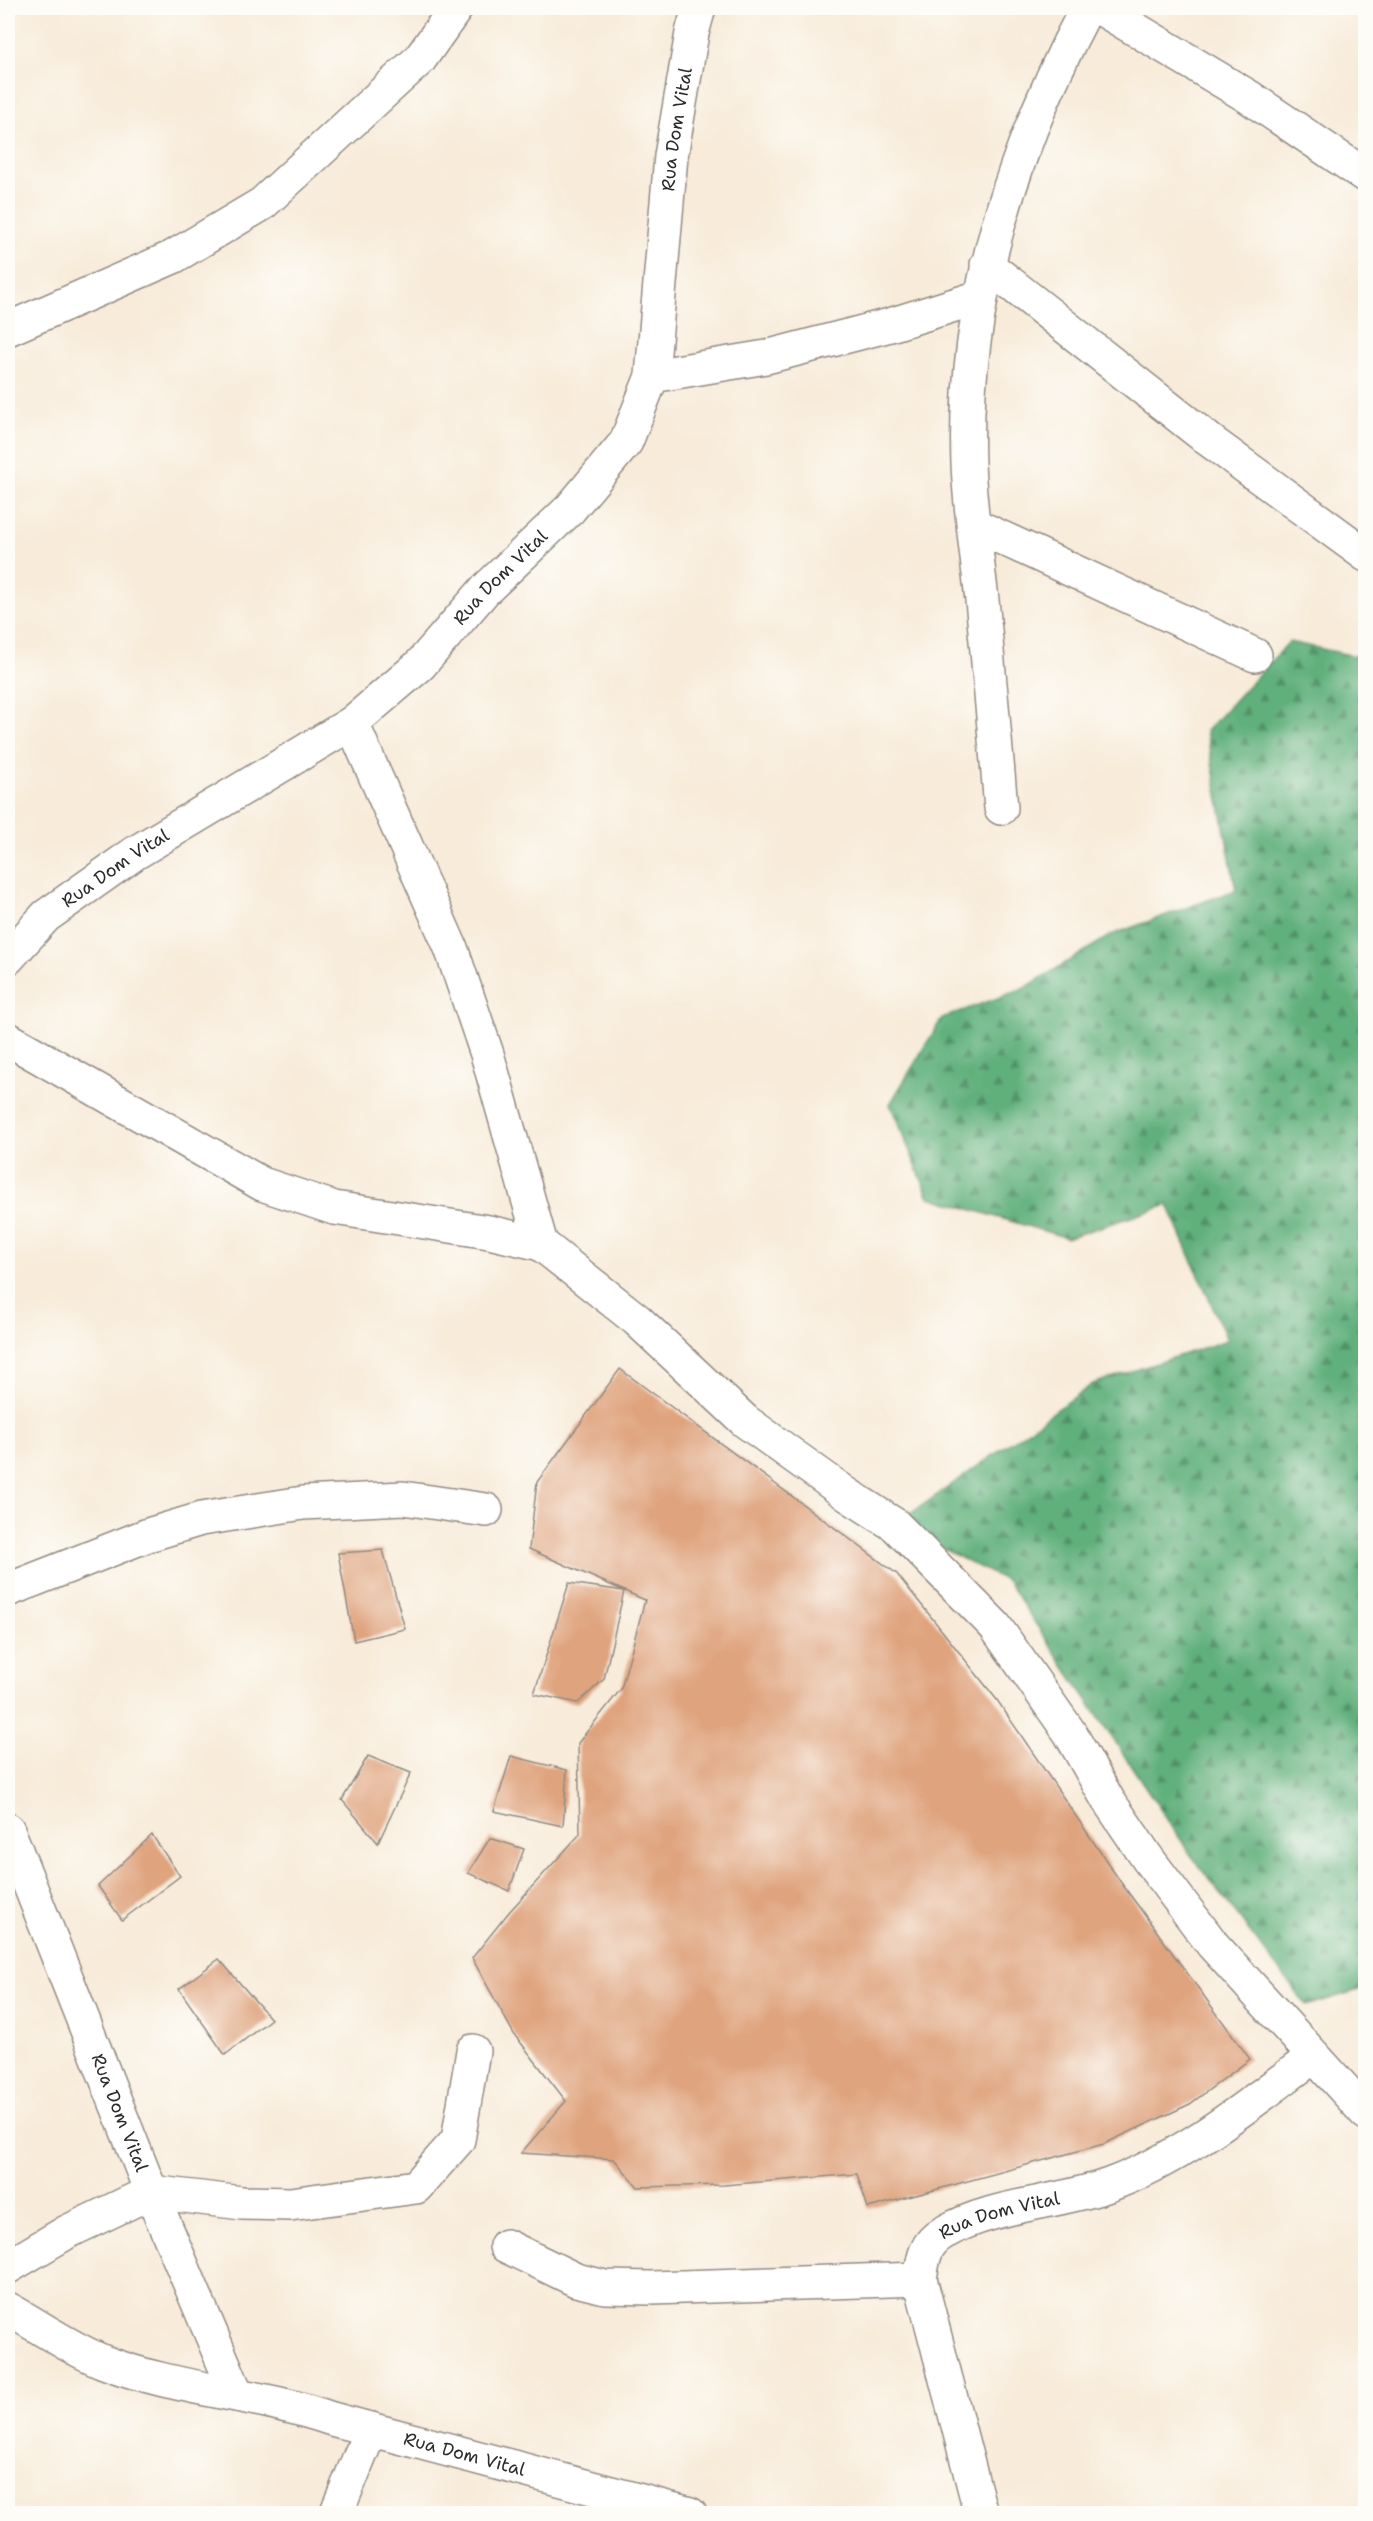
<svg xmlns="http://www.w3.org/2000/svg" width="1373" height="2521" font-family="'Shantell Sans',sans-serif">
<defs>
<pattern id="forest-firs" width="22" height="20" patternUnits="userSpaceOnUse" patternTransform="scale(1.5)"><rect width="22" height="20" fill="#60b07c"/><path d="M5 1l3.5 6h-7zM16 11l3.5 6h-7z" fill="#4f8f66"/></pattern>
</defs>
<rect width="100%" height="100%" fill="#fdfcf7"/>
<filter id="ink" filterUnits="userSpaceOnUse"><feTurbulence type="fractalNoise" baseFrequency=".0167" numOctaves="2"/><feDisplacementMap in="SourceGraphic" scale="12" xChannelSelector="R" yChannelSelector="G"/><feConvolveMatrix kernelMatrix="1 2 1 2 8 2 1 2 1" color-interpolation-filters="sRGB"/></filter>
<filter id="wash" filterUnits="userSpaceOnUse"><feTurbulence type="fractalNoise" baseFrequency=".008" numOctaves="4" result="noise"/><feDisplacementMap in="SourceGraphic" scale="24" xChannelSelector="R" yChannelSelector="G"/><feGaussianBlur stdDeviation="1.35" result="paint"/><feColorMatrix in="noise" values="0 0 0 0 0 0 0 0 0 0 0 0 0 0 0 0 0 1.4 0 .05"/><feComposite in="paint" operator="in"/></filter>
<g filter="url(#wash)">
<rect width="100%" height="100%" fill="#f8ebd9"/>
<path fill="url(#forest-firs)" stroke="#466e54" stroke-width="1.5" d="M 1289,642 L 1365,658 L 1365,1988 L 1307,2006 L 1191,1855 L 1007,1581 L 895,1525 L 1093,1384 L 1227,1340 L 1168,1205 L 1067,1238 L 929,1197 L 890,1104 L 942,1018 L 1025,988 L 1111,935 L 1236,890 L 1206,731 Z"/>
<g id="blocks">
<g fill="#dfa37d">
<path d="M 620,1369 L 897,1574 L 997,1700 L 1122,1884 L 1250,2059 L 1190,2104 L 1104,2144 L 868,2208 L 857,2174 L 724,2185 L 638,2187 L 614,2159 L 521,2153 L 566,2101 L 514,2034 L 472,1958 L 509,1912 L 580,1834 L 578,1743 L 621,1689 L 645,1600 L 529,1549 L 537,1482 Z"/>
<path d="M 383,1550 L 405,1629 L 354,1641 L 338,1553 Z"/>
<path d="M 569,1583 L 624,1591 L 604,1679 L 578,1703 L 534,1694 Z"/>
<path d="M 368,1756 L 411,1773 L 378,1843 L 342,1800 Z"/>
<path d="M 511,1756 L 567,1770 L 563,1826 L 494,1811 Z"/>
<path d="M 152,1835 L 180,1876 L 122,1920 L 98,1886 Z"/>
<path d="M 490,1838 L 524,1849 L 509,1891 L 468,1873 Z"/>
<path d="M 219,1959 L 271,2019 L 225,2055 L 179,1989 Z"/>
</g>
</g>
</g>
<g filter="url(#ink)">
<use href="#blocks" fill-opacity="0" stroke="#928b82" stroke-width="1.5"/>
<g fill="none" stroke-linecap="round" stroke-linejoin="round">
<g stroke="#928b82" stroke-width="36">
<g id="minor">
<path d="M 1100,8 L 1249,97 L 1366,176"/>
<path d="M 987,265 L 1209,440 L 1366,555"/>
<path d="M 8,329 L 173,257 L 262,204 L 420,59 L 456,8"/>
<path d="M 652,376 L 766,357 L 890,325 L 980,297"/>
<path d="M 974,525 L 1255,655"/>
<path d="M 352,723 L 451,948 L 487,1054 L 541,1244"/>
<path d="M 1001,808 C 995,738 989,669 982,600 C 977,555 970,509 968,464 C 962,303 1013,148 1087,8"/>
<path id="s1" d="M 8,958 L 46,916 L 135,853 L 352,723 L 420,665 L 484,591 L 570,509 L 626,442 L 652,376 L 671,156 L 692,33 L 699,8"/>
<path d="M 8,1039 L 262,1184 L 334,1208 L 489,1232 L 541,1244 L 637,1320 L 745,1421 L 848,1495 L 895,1525 L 995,1626 L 1070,1733 L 1108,1800 L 1148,1859 L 1213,1945 L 1366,2113"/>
<path d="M 8,1590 L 148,1535 L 201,1519 L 303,1503 L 403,1498 L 486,1510"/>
<path id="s2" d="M 8,1830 L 151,2192 L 237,2395"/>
<path d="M 506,2246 L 576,2280 L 605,2287 L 652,2288 L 920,2279"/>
<path d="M 8,2267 L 67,2232 L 151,2192 L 242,2203 L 290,2204 L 416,2187 L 458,2140 L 473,2051"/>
<path id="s3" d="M 8,2309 C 39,2326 71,2349 104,2362 C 177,2390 258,2393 332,2419 L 690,2514"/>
<path d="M 336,2514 L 371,2429"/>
<path id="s4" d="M 981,2514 L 920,2279 C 923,2260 924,2244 943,2233 C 993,2204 1055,2204 1109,2185 C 1185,2157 1249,2104 1313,2057"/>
</g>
</g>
<use href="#minor" stroke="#fff" stroke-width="33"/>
</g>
</g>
<g text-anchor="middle" stroke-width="4.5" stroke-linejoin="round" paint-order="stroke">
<g font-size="18" fill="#2b2b2b" stroke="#fdfcf7">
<text dy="6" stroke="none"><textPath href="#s1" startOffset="1131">Rua Dom Vital</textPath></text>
<text dy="6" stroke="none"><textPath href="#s1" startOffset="627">Rua Dom Vital</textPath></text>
<text dy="6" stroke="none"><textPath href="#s1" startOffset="141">Rua Dom Vital</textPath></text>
<text dy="6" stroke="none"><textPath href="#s2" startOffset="304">Rua Dom Vital</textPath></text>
<text dy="6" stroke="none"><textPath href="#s4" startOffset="356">Rua Dom Vital</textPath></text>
<text dy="6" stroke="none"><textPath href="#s3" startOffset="482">Rua Dom Vital</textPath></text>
</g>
</g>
<rect width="1373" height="2521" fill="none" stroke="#fdfcf7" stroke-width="30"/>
</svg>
